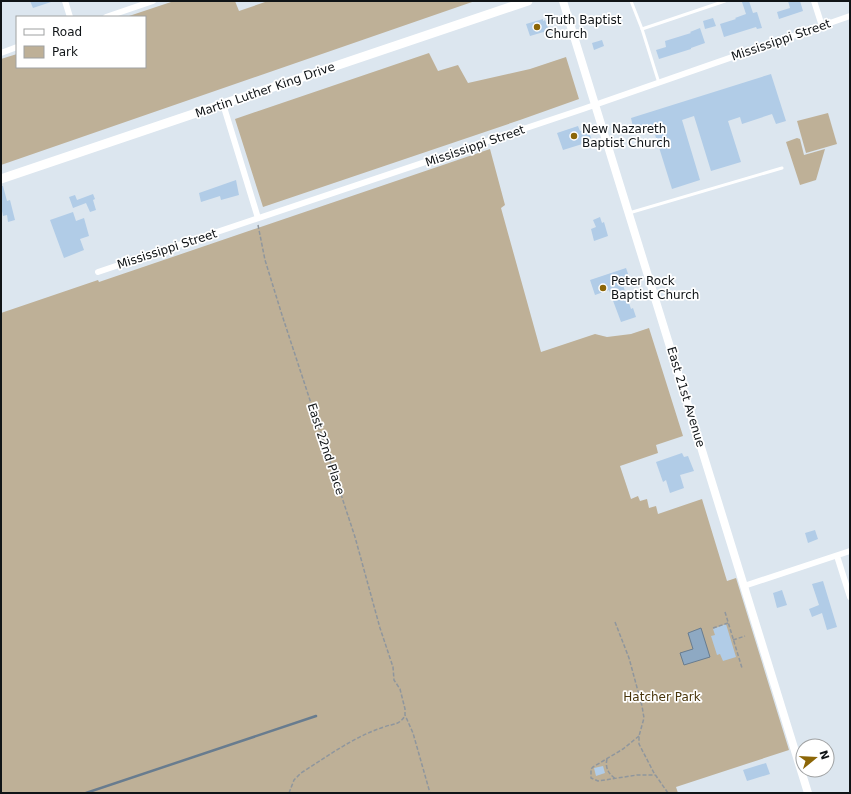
<svg xmlns="http://www.w3.org/2000/svg" width="851" height="794" font-family="'DejaVu Sans',sans-serif">
<rect width="100%" height="100%" fill="#dce6ef"/>
<g fill="#beb097">
<polygon points="174,1 235,1 239,11 268,1 475,1 1,165 1,59 17,54 17,67 145,67 145,17 126,17"/>
<polygon points="429,53 438,71 458,65 468,83 530,69 566,57 579,99 520,120 263,207 235,119"/>
<polygon points="828,113 837,144 806,153 797,121"/>
<polygon points="797,138 800,139 804,155 825,149 816,180 800,185 786,142"/>
<polygon points="490,149 505,205 501,208 541,352 595,334 607,337 631,334 649,328 683,436 656,445 658,453 620,466 631,499 638,496 640,501 647,499 649,508 656,506 658,514 702,499 727,581 736,578 789,750 676,787 678,793 1,793 1,313 98,280 99,282"/>
</g>
<polygon fill="#8ea9c3" stroke="#687c8f" points="701,628 710,657 684,665 680,653 693,649 688,633"/>
<g fill="none" stroke-linecap="round" stroke-linejoin="round">
<polyline stroke="#687c8f" stroke-width="2.5" points="86,793 316,716"/>
</g>
<g fill="#b1cce7">
<polygon points="30,1 50,1 51,2 33,8"/>
<polygon points="749,1 753,13 757,12 762,28 757,29 756,27 724,37 720,24 736,19 735,18 746,14 742,2"/>
<polygon points="788,1 800,1 803,11 779,19 777,12 790,8"/>
<polygon points="713,18 716,26 705,29 703,21"/>
<polygon points="543,19 543,21 545,20 548,28 546,28 547,31 530,36 526,24"/>
<polygon points="700,28 705,43 691,48 691,49 659,59 656,50 666,47 665,41 691,33 690,32"/>
<polygon points="602,40 604,46 594,50 592,43"/>
<polygon points="771,74 786,121 776,124 772,114 742,124 740,117 728,121 741,162 711,171 694,116 682,120 700,180 672,189 652,125 634,131 631,118"/>
<polygon points="578,126 580,131 588,129 592,141 563,150 557,133"/>
<polygon points="236,180 239,195 221,200 220,196 201,202 199,193"/>
<polygon points="1,186 3,186 7,201 10,200 15,220 8,222 7,215 3,216 1,206"/>
<polygon points="93,194 95,199 93,200 96,210 90,212 86,203 73,208 69,197 75,195 77,200"/>
<polygon points="73,212 76,221 84,218 89,236 80,239 84,250 64,258 50,220"/>
<polygon points="600,217 602,223 604,222 608,236 594,241 591,229 596,227 593,220"/>
<polygon points="626,268 631,282 623,285 631,309 633,308 636,317 621,322 609,290 595,295 590,280"/>
<polygon points="682,453 684,457 688,456 694,471 680,475 684,488 670,493 666,480 663,482 656,462"/>
<polygon points="815,530 818,539 808,543 805,533"/>
<polygon points="823,581 837,627 827,630 822,613 812,617 809,609 819,605 812,584"/>
<polygon points="782,590 787,605 777,608 773,593"/>
<polygon points="726,624 736,657 723,661 720,654 717,655 711,636 715,635 713,629"/>
<polygon points="766,763 770,774 747,781 743,770"/>
<polygon points="603,766 605,773 596,776 594,768"/>
</g>
<g fill="none" stroke-linecap="round" stroke-linejoin="round">
<g stroke="#8f969d" stroke-width="1.5" stroke-dasharray="4 2" stroke-linecap="butt">
<polyline points="258,225 265,260 282,315 355,537 380,628 393,667 394,680 400,689 405,709 405,715 413,733 430,793"/>
<polyline points="725,612 742,668"/>
<polyline points="615,622 629,658 642,706 644,718 639,736 639,744 654,773 668,793"/>
<polyline points="713,628 728,623"/>
<polyline points="733,640 745,636"/>
<polyline points="639,736 623,749 593,767 591,769 591,778 598,781 637,775 655,775"/>
<path d="M607 759C605 767 608 774 616 779"/>
<path d="M289 793 294 780 301 773C328 756 353 737 384 727 394 723 398 726 405 716"/>
</g>
<g stroke="#fff" stroke-width="3">
<polyline points="631,1 642,29 659,83"/>
<polyline points="642,29 725,1"/>
<polyline points="629,213 782,168"/>
</g>
<g stroke="#fff" stroke-width="6">
<polyline points="65,1 70,17"/>
<polyline points="814,1 822,26"/>
<polyline points="106,17 153,1"/>
<polyline points="1,53 17,47"/>
<polyline points="223,104 258,218"/>
<polyline points="98,272 583,109 850,16"/>
<polyline points="837,556 850,597"/>
<polyline points="744,586 850,551"/>
</g>
<polyline stroke="#fff" stroke-width="8" points="563,1 808,793"/>
<polyline stroke="#fff" stroke-width="9" points="1,179 528,1"/>
</g>
<g fill="#8c6607" stroke="#fff" stroke-width="1.5">
<circle cx="537" cy="27" r="4"/>
<circle cx="574" cy="136" r="4"/>
<circle cx="603" cy="288" r="4"/>
</g>
<g text-anchor="middle" stroke-width="3.5" stroke-linejoin="round" paint-order="stroke">
<g font-size="12" fill="#101417" stroke="#fff" text-anchor="start">
<text x="545" y="24">Truth Baptist<tspan x="545" dy="14">Church</tspan></text>
<text x="582" y="133">New Nazareth<tspan x="582" dy="14">Baptist Church</tspan></text>
<text x="611" y="285">Peter Rock<tspan x="611" dy="14">Baptist Church</tspan></text>
</g>
<g font-size="12" fill="#101417" stroke="#fff">
<text transform="translate(781 40) rotate(-19)" y="4">Mississippi Street</text>
<text transform="translate(265 90) rotate(-19)" y="4">Martin Luther King Drive</text>
<text transform="translate(475 146) rotate(-19)" y="4">Mississippi Street</text>
<text transform="translate(167 249) rotate(-18)" y="4">Mississippi Street</text>
<text transform="translate(686 397) rotate(73)" y="4">East 21st Avenue</text>
<text transform="translate(326 449) rotate(72)" y="4">East 22nd Place</text>
</g>
<g font-size="12" fill="#48340a" stroke="#fff">
<text x="662" y="701">Hatcher Park</text>
</g>
</g>
<rect width="851" height="794" fill="none" stroke="#101417" stroke-width="4"/>
<rect x="16" y="16" width="130" height="52" fill="#ffffff" stroke="#9fa1a2"/>
<rect x="24" y="29" width="20" height="6" fill="#ffffff" stroke="#9fa1a2"/>
<text x="52" y="36" font-size="12" fill="#101417">Road</text>
<rect x="24" y="46" width="20" height="12" fill="#beb097" stroke="#9fa1a2"/>
<text x="52" y="56" font-size="12" fill="#101417">Park</text>
<g transform="translate(815 758) rotate(72)"><circle r="19" fill="#ffffff" stroke="#9fa1a2"/>
<path d="M0-3L7 15L0 10L-7 15Z" fill="#8c6607"/>
<text y="-6" font-size="11" font-weight="bold" text-anchor="middle" fill="#101417">N</text>
</g>
</svg>
